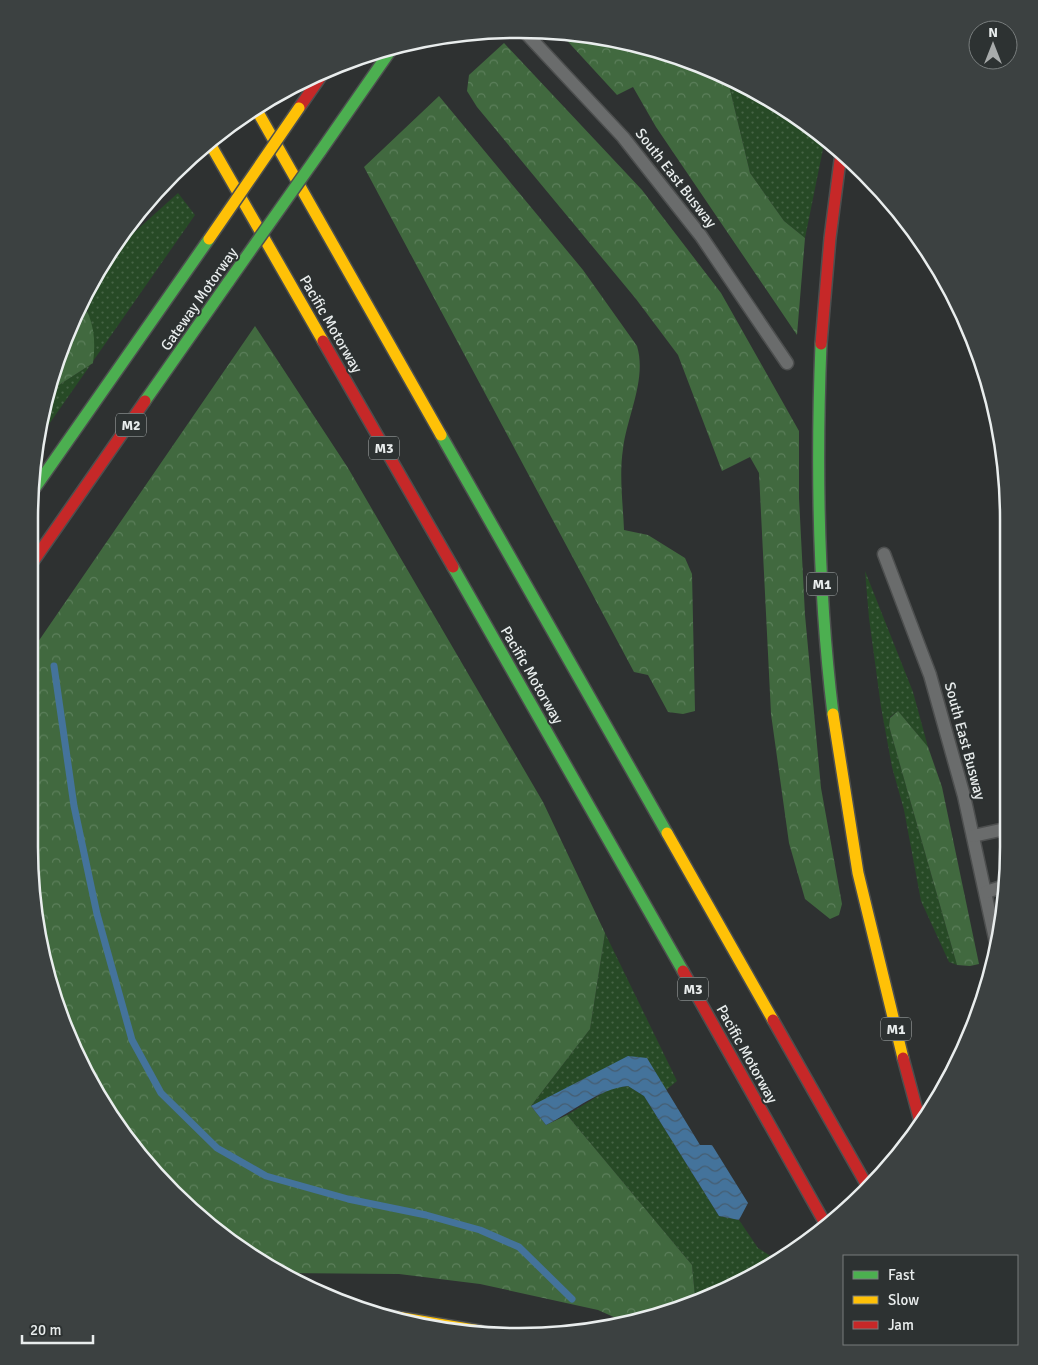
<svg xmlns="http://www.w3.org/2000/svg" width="1038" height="1365" font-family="Signika,sans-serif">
<defs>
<pattern id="grass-dots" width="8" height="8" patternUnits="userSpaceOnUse" patternTransform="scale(1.25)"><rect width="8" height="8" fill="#274a26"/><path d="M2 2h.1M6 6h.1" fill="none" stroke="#466446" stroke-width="1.8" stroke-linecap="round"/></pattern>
<pattern id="forest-crowns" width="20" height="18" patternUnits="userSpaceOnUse" patternTransform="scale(1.25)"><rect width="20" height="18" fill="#41693f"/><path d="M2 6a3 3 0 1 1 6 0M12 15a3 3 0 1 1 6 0" fill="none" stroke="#5c7f5b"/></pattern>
<pattern id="water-waves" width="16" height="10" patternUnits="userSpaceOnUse" patternTransform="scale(1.25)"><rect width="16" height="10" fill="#44739b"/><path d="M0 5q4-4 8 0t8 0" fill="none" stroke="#455d71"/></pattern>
</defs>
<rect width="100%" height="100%" fill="#2e3131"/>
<g fill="url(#grass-dots)">
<polygon points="727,77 792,112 825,139 805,238 784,221 750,173"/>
<polygon points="178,193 195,215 38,440 45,394 93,363 88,311 81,300 109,255"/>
<polygon points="865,571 913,692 928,747 898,711 890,717 889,726 957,965 949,962 921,901 904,810 892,767 881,707 869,618"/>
<polygon points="605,933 677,1081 666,1090 647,1058 531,1106 590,1029"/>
<polygon points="628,1086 644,1096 719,1216 739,1220 758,1248 777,1260 695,1297 692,1265 567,1115 611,1088"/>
</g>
<g fill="url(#forest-crowns)">
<polygon points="560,33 615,38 707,66 727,77 750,173 784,221 805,238 797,335 656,127 633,87 617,95"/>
<polygon points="504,43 642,190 721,293 799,431 799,498 805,615 821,788 842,904 839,915 830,919 805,899 789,843 771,714 759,473 750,457 722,471 678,355 636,299 477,107 467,91 469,75"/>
<path d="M439 96 583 270 637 346C647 379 627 416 623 449 619 475 623 504 624 530L648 535 685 558 692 574 695 711 683 714 668 712 648 675 634 672 364 167Z"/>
<path d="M81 300C94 320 96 340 93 363L45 394Z"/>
<polygon points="255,326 348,468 543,802 605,933 590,1029 531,1106 546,1125 567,1115 692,1265 695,1297 646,1319 625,1322 598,1310 480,1284 399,1274 279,1273 274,1271 173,1193 95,1091 46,973 29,846 29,655"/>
<polygon points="898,711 928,747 942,787 979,964 970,966 957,965 889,726 890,718"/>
</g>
<path fill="url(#water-waves)" d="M628 1056 647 1058 700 1145H712L748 1203 739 1220 719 1216 644 1096 628 1086C598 1089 573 1112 546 1125L531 1106Z"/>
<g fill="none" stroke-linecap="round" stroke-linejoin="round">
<polyline stroke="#44739b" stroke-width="7" points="54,666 74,806 97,914 132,1040 161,1093 217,1148 266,1176 348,1199 426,1215 480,1230 519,1247 572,1299"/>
<g stroke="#4d4f4f" stroke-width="15">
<g id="lane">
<polyline points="522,29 623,137 701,236 787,363"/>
<polyline points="884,554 930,675 964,796 996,943"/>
<polyline points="973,836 1005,829"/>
<polyline points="986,892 1005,886"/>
</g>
</g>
<g stroke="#4d4f4f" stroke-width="14">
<g id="fast">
<polyline points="320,152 393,47"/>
<path d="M821 344C816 468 818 591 833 714"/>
<polyline points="145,401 229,281"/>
<polyline points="441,435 667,833"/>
<polyline points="30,495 209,239"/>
<polyline points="453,567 683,971"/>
</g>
</g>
<g stroke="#4d4f4f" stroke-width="14">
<g id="slow">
<polyline points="255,107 441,435"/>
<polyline points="209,142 323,341"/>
<polyline points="833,714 858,873 903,1058"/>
<polyline points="667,833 773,1020"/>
<polyline points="379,1314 480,1331"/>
</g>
</g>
<g stroke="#4d4f4f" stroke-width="14">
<g id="jam">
<polyline points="299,108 326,69"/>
<polyline points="323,341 453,567"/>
<polyline points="821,344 830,238 841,153"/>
<polyline points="30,566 145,401"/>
<polyline points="683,971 826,1225"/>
<polyline points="773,1020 869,1189"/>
<polyline points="903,1058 921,1125"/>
</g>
</g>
<use href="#lane" stroke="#6a6c6c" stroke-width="12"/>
<use href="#fast" stroke="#4caf50" stroke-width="11"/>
<use href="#slow" stroke="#ffc107" stroke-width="11"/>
<use href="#jam" stroke="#c62828" stroke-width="11"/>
<g stroke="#4d4f4f" stroke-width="14" stroke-linecap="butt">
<polyline id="fast-bridge" points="229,281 320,152"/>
</g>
<g stroke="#4d4f4f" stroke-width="14" stroke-linecap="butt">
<polyline id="slow-bridge" points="209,239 299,108"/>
</g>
<use href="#fast-bridge" stroke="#4caf50" stroke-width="11"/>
<use href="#slow-bridge" stroke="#ffc107" stroke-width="11"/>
</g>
<g text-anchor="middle" stroke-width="4" stroke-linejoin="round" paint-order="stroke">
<g fill="#2d3232" stroke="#b1b5b5" stroke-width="1">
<rect x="116" y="413.5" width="30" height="23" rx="4"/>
<rect x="369" y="436.5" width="30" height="23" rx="4"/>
<rect x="807" y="572.5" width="30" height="23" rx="4"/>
<rect x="678" y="977.5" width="30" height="23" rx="4"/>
<rect x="881" y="1017.5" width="30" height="23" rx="4"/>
</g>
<g font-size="14" font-weight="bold" fill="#e9eded">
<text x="131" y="430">M2</text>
<text x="384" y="453">M3</text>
<text x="822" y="589">M1</text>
<text x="693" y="994">M3</text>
<text x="896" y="1034">M1</text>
</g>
<g font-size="15" fill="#e9eded" stroke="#2d3232">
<text transform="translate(676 178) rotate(52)" y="5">South East Busway</text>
<text transform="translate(199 299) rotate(-55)" y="5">Gateway Motorway</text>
<text transform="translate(331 324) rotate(60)" y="5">Pacific Motorway</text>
<text transform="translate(532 675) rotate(60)" y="5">Pacific Motorway</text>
<text transform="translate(965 741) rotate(75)" y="5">South East Busway</text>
<text transform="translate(747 1054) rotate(61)" y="5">Pacific Motorway</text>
</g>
</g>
<path d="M0 0H1038V1365H0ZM519 38H519A481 481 0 0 1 1000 519V847A481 481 0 0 1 519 1328H519A481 481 0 0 1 38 847V519A481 481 0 0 1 519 38Z" fill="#3c4141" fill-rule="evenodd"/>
<path fill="none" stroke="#e9eded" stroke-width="2.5" d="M519 38H519A481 481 0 0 1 1000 519V847A481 481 0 0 1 519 1328H519A481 481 0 0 1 38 847V519A481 481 0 0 1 519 38Z"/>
<rect x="843" y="1255" width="175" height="90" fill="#2d3232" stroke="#787d7d"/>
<rect x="853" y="1271" width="25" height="8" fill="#4caf50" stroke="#787d7d"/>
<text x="888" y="1280" font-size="15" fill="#e9eded">Fast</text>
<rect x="853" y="1296" width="25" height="8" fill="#ffc107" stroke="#787d7d"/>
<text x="888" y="1305" font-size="15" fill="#e9eded">Slow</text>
<rect x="853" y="1321" width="25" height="8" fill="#c62828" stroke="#787d7d"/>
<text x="888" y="1330" font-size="15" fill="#e9eded">Jam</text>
<g transform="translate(993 45)"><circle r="24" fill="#2d3232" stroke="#787d7d"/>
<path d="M0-4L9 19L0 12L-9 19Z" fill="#a8abab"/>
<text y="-8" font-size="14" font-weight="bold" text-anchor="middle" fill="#e9eded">N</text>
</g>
<path d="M22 1335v8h71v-8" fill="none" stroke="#e9eded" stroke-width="2.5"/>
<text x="30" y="1335" font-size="15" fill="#e9eded" stroke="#2d3232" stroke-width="4" paint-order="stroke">20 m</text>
</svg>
